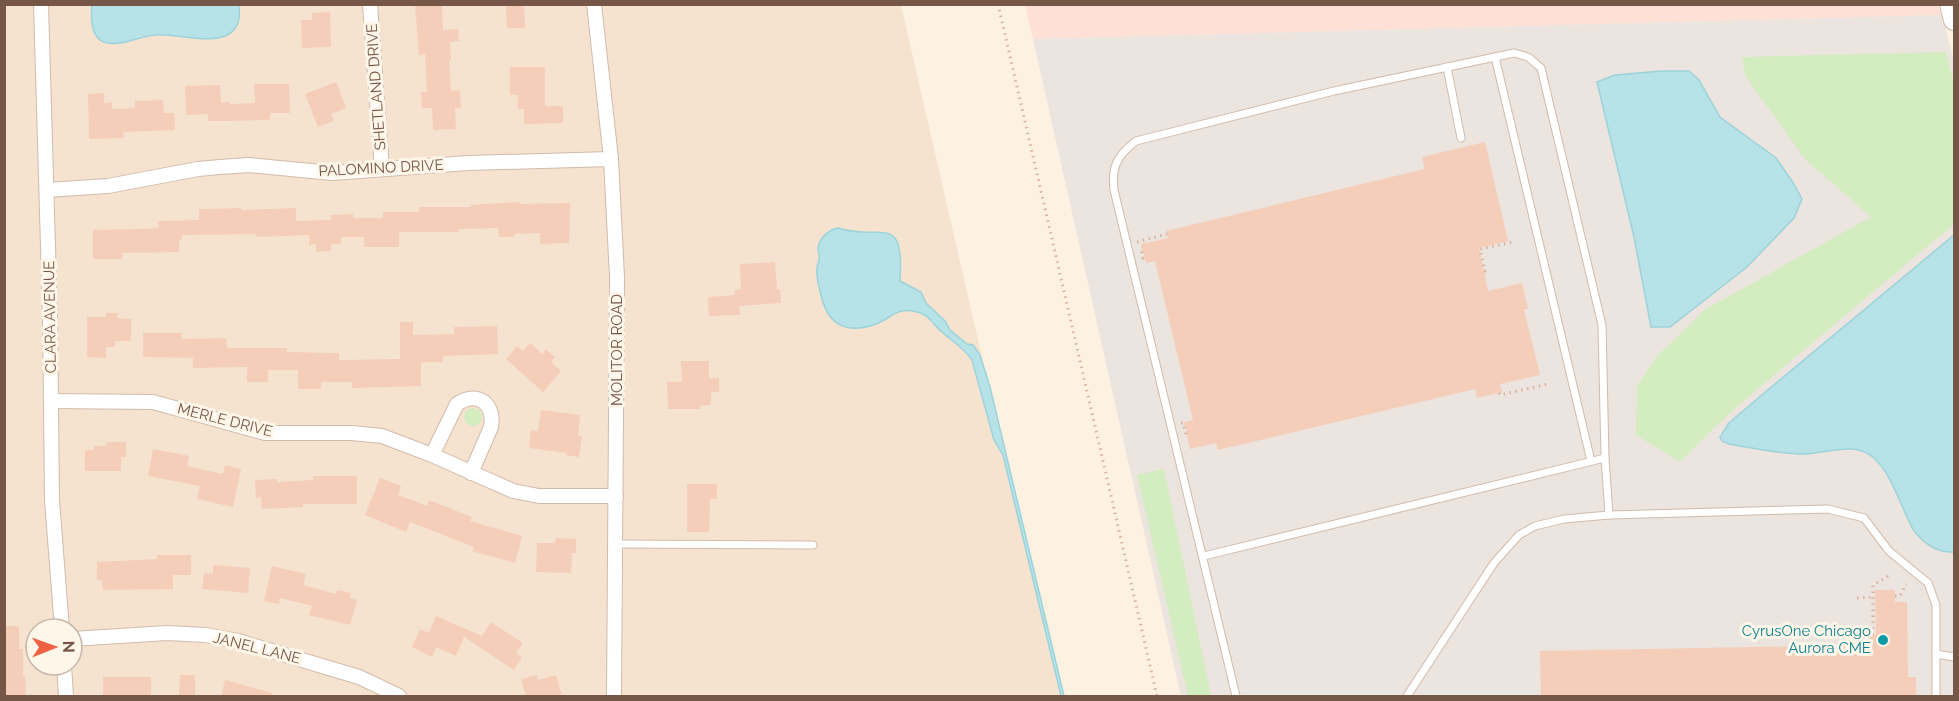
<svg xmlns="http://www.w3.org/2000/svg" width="1959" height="701" font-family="Raleway,sans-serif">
<rect width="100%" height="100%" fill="#fdf2e2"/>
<path fill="#f5e3d0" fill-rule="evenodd" d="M4 5H901L1060 696H5ZM36 629H72V665H36Z"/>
<polygon fill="#fee0d6" points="1937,4 1942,15 1033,39 1025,5"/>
<polygon fill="#ece4de" points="1942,15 1954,61 1954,696 1181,696 1033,39"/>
<g fill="#d3ecc0">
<polygon points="1946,52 1954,84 1954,224 1735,408 1680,462 1636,435 1637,386 1658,355 1706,309 1871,217 1805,159 1746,77 1742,57"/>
<circle cx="473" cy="417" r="9"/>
<polygon points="1164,469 1211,696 1188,696 1137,475"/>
</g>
<g fill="#b6e2e8" stroke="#9cd3da" stroke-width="1.5">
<path d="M92 5H239C240 16 240 27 229 34 211 45 176 33 155 35 139 36 114 50 100 40 90 32 91 15 92 5Z"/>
<polygon points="1662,71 1689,71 1699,80 1720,117 1776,158 1792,181 1802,199 1794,218 1747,267 1670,327 1651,327 1634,237 1597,82 1615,75"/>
<path d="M838 228C880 242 905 210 900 281L921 292 926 303 945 321 950 330 967 344 973 345 980 355 990 387 1064 696H1061L1003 455 994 440 972 360C964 348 953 342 942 332 936 328 932 320 926 316 923 313 917 312 913 311 896 308 890 319 876 324 843 336 826 322 820 291 818 283 816 276 817 268 817 265 819 262 819 259 820 252 819 257 818 250 818 239 828 230 838 228Z"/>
<path d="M1954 235V552C1937 553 1925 544 1914 531 1902 510 1892 474 1874 458 1853 439 1822 456 1798 454 1775 453 1752 448 1729 444L1722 441 1720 437 1729 423 1763 394Z"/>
</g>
<g fill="#f4ceb9">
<polygon points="415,4 442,4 443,30 458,29 459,41 450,42 451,60 449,60 451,91 460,90 461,108 455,108 456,129 433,130 432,108 422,108 421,92 427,92 425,54 419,55"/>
<polygon points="506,4 524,4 525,28 507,28"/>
<polygon points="330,12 331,47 302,48 301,20 312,20 312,13"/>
<polygon points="510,67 545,67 545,106 563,106 563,123 524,124 524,109 518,109 518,95 510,95"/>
<polygon points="336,82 346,108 331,114 334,121 318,127 305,94"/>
<polygon points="254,84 289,84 290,113 270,113 270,120 226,121 208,121 208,114 186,115 185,86 220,85 221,103 230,102 230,104 255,103"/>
<polygon points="104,93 104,103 112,102 112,109 135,108 135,101 163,100 164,113 174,113 175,130 123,132 124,138 89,139 88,94"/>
<polygon points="1485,142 1508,241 1479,248 1484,271 1488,291 1522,283 1528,309 1524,309 1540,375 1500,384 1502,392 1477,398 1475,389 1218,450 1216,443 1190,449 1184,422 1193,420 1155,261 1146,263 1141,244 1168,238 1166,231 1425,169 1422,157"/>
<polygon points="520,202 520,204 570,203 569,243 540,244 540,233 514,234 514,237 499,237 498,228 459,229 459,232 399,232 399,247 364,247 364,237 341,237 341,244 331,244 331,251 316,252 316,244 309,245 309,235 257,237 256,234 182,235 182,240 179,240 179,252 122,253 122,259 93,259 93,230 143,229 159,228 158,221 199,220 199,209 241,208 241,210 296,208 296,221 331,220 330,215 353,214 353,218 383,218 383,212 419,212 419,207 471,207 471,205"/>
<polygon points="775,262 777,289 780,289 781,303 739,306 740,315 709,316 708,297 735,295 735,290 741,289 740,264"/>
<polygon points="106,313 118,313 117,318 131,319 131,341 115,341 115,347 106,347 106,358 87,357 87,317 106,317"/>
<polygon points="400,322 413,322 413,335 454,334 454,327 497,326 498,354 443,356 443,362 421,362 421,386 352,388 352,382 321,382 321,389 298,389 298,370 268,370 268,382 247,382 247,367 193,368 193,358 143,357 143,333 182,333 182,339 226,338 227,348 287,348 287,352 339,353 339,360 400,359"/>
<polygon points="530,343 542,354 546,349 555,357 551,362 561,371 543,392 506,359 517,346 523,351"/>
<polygon points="681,361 709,361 709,378 719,378 719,392 711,392 711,405 700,406 700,409 668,409 667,382 682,382"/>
<polygon points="541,410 580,415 578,436 582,436 579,457 566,455 567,453 529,448 531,430 538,431"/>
<polygon points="107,442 126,442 126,457 121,457 121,471 85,471 85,450 94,450 94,446 106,446"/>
<polygon points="153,449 189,456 187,466 223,474 225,465 241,469 233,507 197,499 200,486 148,476"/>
<polygon points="313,476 357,476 357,504 303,504 303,507 262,509 261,497 256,498 255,480 277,479 277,482 313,480"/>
<polygon points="380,478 401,486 398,495 427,506 429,500 472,517 470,521 522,536 515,563 472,551 474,547 410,522 406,532 365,515"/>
<polygon points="687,484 717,484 717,499 710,499 709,532 687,532"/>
<polygon points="556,538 576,539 576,553 572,553 571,573 536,572 537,543 555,543"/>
<polygon points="157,555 191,555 191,575 173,575 173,589 103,590 102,580 97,580 97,562 157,559"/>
<polygon points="213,565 250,568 248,593 202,589 204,573 213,574"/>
<polygon points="272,566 306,574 303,585 336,594 337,590 351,593 349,598 357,600 350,625 309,615 312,606 280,598 279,604 264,601"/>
<polygon points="1875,590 1895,590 1895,602 1907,602 1908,677 1916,677 1916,696 1541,696 1540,651 1858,645 1858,635 1876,635"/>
<polygon points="436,616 482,636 491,622 523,643 516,653 522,657 514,670 464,637 456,656 436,647 432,657 412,647 420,629 429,633"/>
<polygon points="4,626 19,626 19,649 23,649 23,676 25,676 26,696 4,696"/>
<polygon points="180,675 195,675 195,696 179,696"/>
<polygon points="537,675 538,680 556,675 562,696 526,696 521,679"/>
<rect x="103" y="677" width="48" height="19"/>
<polygon points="225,680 272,693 272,696 221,696"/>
</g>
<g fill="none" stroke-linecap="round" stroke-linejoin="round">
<g stroke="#d1bbab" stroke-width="9">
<g id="lane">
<polyline points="1495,57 1591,461"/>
<polyline points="1447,67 1461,138"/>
<polyline points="615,544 813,545"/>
<polyline points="1204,556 1605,458"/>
<polyline points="1936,654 1954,657"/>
<path d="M1236 696 1114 190C1111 166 1118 155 1136 141L1334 91 1514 53 1528 57 1541 68 1602 325 1605 458 1609 515"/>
<polyline points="1407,696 1494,563 1519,535 1535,526 1564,519 1609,515 1828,509 1864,518 1889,551 1928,583 1936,605 1936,696"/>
</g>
</g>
<g stroke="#d1bbab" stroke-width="16">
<g id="street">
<polyline points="41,4 50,316 52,500 62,629"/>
<polyline points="370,4 382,169"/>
<polyline points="594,4 611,159 617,277 614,696"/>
<polyline points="47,190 108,186 198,169 220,167 249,165 332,173 468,163 611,159"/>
<polyline points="51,401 153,402 265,433 352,433 382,436 432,455 513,491 539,496 616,496"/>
<path d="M432 455 457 404C478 390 495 404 491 427L471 473"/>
<polyline points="72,639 167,633 205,635 238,641 359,677 399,696"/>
<polyline points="64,665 66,696"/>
</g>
</g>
<g stroke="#d4baa8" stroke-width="22">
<polyline id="secondary" points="1950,4 1954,20"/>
</g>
<g stroke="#d9b19c" stroke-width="3" stroke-dasharray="1.5 4.5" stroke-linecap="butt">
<polyline points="998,4 1157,696"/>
<polyline points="1137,242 1167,234"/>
<polyline points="1142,258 1143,258 1141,248 1142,248"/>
<polyline points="1484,271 1485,271 1480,249 1513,242"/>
<polyline points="1499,393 1500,395 1548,384"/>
<polyline points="1181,423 1183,423 1187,438"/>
<polyline points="1895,596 1900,596 1906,584"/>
<polyline points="1857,598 1873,597"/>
<polyline points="1873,635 1873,585 1892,574"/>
</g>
<use href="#lane" stroke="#fff" stroke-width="7"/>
<use href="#street" stroke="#fff" stroke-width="14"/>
<use href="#secondary" stroke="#fff" stroke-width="20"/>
</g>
<circle fill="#0f9aa8" stroke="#fff6ea" stroke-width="2" cx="1883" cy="640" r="6"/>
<g text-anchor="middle" stroke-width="6" stroke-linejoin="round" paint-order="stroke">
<g font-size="15" fill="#765647" stroke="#fff6ea">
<text transform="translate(376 87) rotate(-94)" y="5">SHETLAND DRIVE</text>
<text transform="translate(381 168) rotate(-3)" y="5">PALOMINO DRIVE</text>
<text transform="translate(50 317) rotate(-91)" y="5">CLARA AVENUE</text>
<text transform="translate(617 350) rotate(-90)" y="5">MOLITOR ROAD</text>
<text transform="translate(225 420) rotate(14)" y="5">MERLE DRIVE</text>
<text transform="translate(257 648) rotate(14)" y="5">JANEL LANE</text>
</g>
<g font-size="15" fill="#0d838f" stroke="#fff6ea" text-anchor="end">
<text x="1871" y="636">CyrusOne Chicago<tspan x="1871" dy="17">Aurora CME</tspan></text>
</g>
</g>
<rect width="1959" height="701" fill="none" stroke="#765647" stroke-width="12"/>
<g transform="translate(54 647) rotate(89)"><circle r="28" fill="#fff6ea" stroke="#c8b6a9" stroke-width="1.5"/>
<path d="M0-4.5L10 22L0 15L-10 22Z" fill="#ee6241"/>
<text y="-9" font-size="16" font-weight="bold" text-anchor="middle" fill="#765647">N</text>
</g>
</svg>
